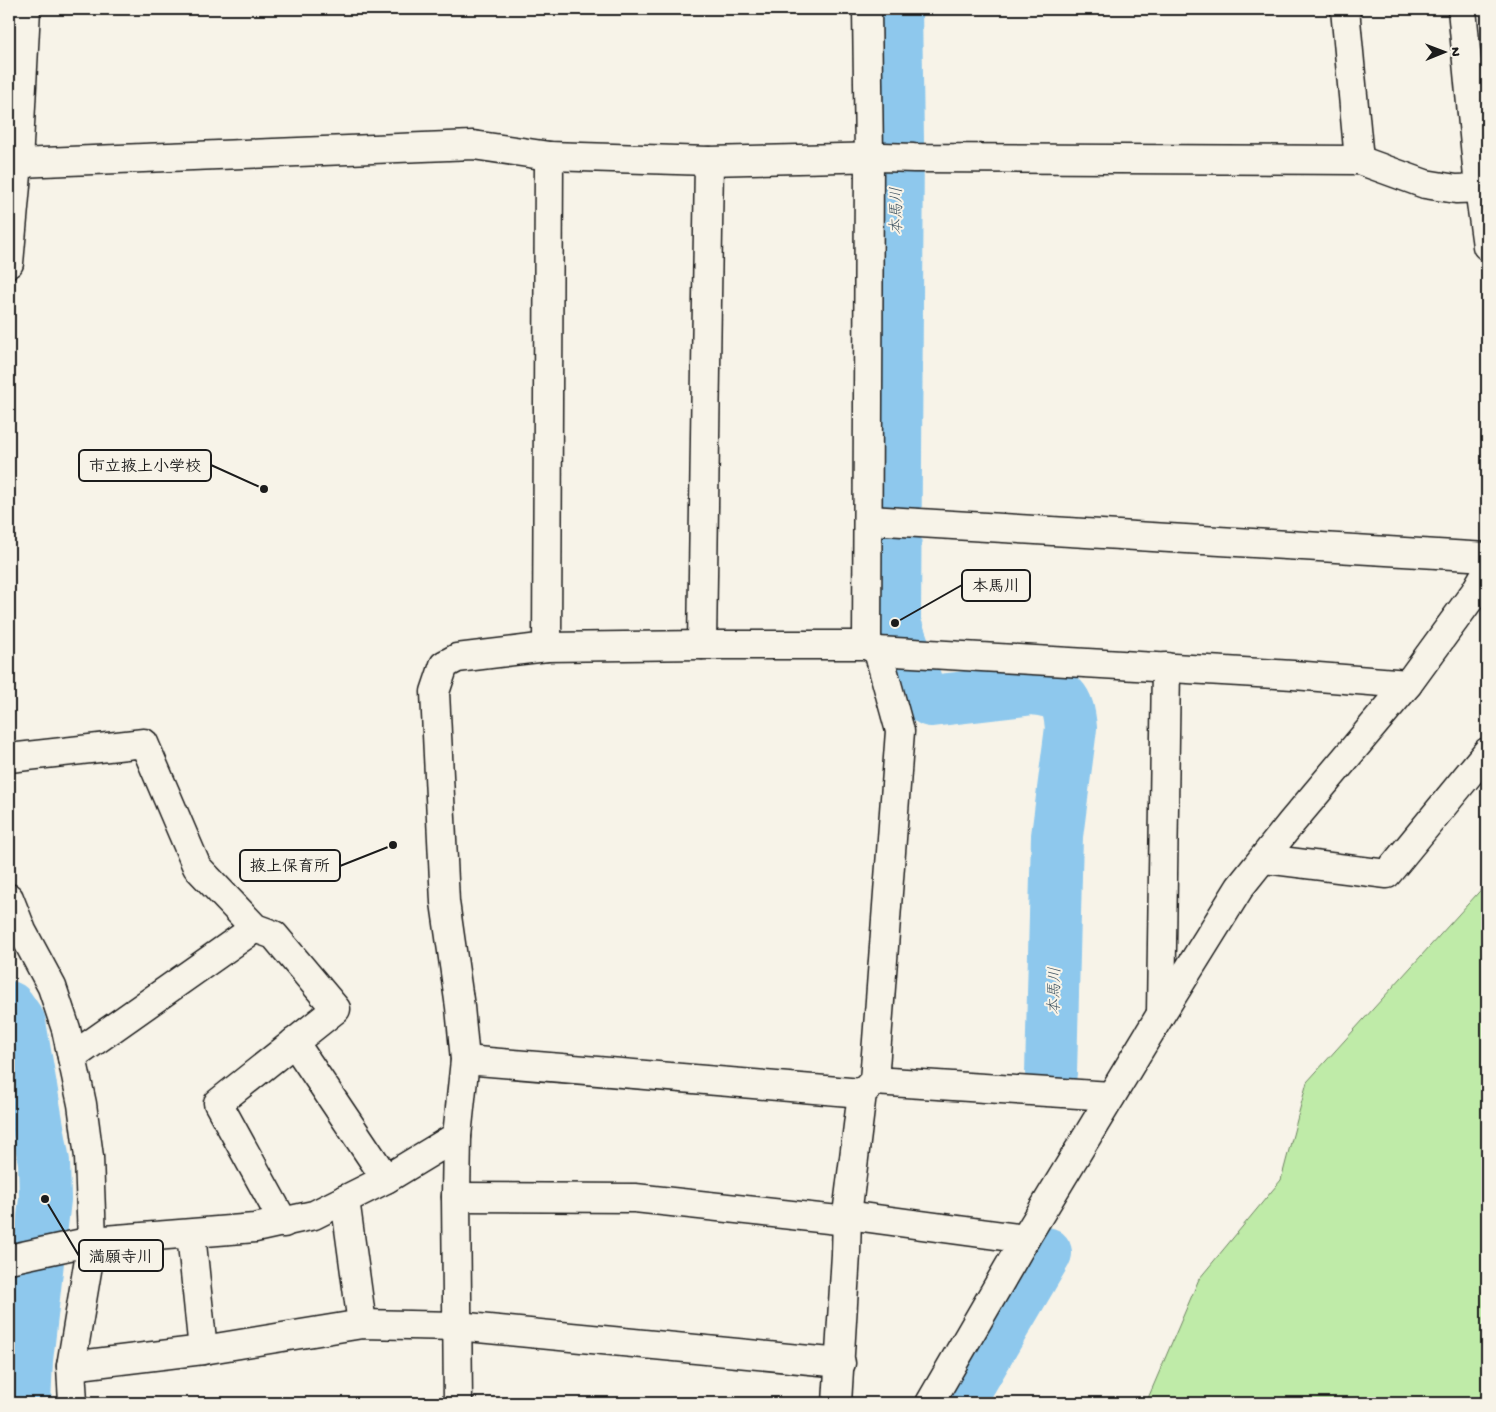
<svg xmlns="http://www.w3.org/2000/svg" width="1496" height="1412" font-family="'Gochi Hand','Klee One',sans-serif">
<rect width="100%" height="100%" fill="#f7f3e8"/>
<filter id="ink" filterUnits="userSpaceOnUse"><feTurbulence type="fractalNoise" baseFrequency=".02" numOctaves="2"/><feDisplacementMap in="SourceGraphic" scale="10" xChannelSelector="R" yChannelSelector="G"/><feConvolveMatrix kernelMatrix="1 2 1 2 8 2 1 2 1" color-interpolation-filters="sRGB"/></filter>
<g filter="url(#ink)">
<polygon fill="#bfeba8" stroke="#6e8462" points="1487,883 1487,1403 1146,1403 1199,1279 1281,1180 1307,1082"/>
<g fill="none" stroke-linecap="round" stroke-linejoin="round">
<g stroke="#8ec8ed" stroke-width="52">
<path d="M896 9 898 140 895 623 921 695 931 701 1033 689C1063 693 1068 698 1071 728L1057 836 1051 1073"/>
<polyline points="9,1007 20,1023 44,1162 45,1199 27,1360 25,1403"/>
<polyline points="958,1403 1046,1253"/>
</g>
<g stroke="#1c1c1c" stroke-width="31">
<g id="minor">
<polyline points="867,9 869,157 867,645"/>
<polyline points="1345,9 1359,160"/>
<polyline points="1462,9 1479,188 1487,246"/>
<polyline points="18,163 473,145 549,156 709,161 883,157 914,158 1359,160 1425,184 1456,189 1487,188"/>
<polyline points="9,263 18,163 26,9"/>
<polyline points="869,520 1487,557"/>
<polyline points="702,645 709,161"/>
<polyline points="547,647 549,156"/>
<polyline points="9,758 144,743 197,867 255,928 274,935 336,1009 218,1103 284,1223"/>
<polyline points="1264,859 1387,874 1487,752"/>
<polyline points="9,898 22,931 52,987 66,1029 82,1104 89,1157 92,1241 71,1366 73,1403"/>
<polyline points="1161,1013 1166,667"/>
<polyline points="294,1042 386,1179"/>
<polyline points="72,1057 255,928"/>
<polyline points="465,1060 862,1093"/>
<polyline points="874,1081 1111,1096"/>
<polyline points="456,1197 635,1198 847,1221"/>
<polyline points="345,1199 362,1324"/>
<polyline points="847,1215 1025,1239"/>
<polyline points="191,1234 203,1350"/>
<polyline points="9,1259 92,1241 255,1228 314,1215 386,1179 457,1136"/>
<polyline points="71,1366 203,1350 362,1324 457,1326 841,1363"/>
<polyline points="458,1403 456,1197 457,1136 465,1060 460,1007 445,902 435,692 444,665 457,658 547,647 702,645 867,645 878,651 1293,675 1408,684"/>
<polyline points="837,1403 846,1254 847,1215 862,1093 874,1081 900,731 878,651"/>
<polyline points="930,1403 1025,1239 1161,1014 1240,887 1292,822 1408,684 1475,592 1487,571"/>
</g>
</g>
<use href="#minor" stroke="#f7f3e8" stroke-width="28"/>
</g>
</g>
<g text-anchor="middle" stroke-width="4" stroke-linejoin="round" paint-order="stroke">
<g font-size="16" font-style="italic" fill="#445865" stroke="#f7f3e8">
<text transform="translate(895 211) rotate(-90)" y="6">本馬川</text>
<text transform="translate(1053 991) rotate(-89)" y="6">本馬川</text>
</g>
</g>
<path fill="none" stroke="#1c1c1c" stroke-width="2" d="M264 489L211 465M895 623L962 585M393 845L340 866M45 1199L79 1256"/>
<g fill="#1c1c1c" stroke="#f7f3e8" stroke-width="2">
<circle cx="264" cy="489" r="5"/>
<circle cx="895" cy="623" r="5"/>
<circle cx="393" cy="845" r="5"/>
<circle cx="45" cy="1199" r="5"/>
</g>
<g fill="#f7f3e8" stroke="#1c1c1c" stroke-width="2">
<rect x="79" y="450" width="132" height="31" rx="5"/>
<rect x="962" y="570" width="68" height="31" rx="5"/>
<rect x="240" y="850" width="100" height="31" rx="5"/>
<rect x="79" y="1240" width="84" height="31" rx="5"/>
</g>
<g font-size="16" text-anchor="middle" font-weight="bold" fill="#1c1c1c">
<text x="145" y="471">市立掖上小学校</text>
<text x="996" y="591">本馬川</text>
<text x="290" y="871">掖上保育所</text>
<text x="121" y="1262">満願寺川</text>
</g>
<rect width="1496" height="1412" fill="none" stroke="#f7f3e8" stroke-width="30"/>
<rect x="15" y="15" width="1466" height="1382" fill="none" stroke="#1c1c1c" stroke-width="2" filter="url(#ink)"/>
<g transform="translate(1444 52) rotate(89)" stroke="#f7f3e8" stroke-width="4" paint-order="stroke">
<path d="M0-4L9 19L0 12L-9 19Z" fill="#1c1c1c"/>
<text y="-8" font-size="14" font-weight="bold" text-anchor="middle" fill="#1c1c1c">N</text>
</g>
</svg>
